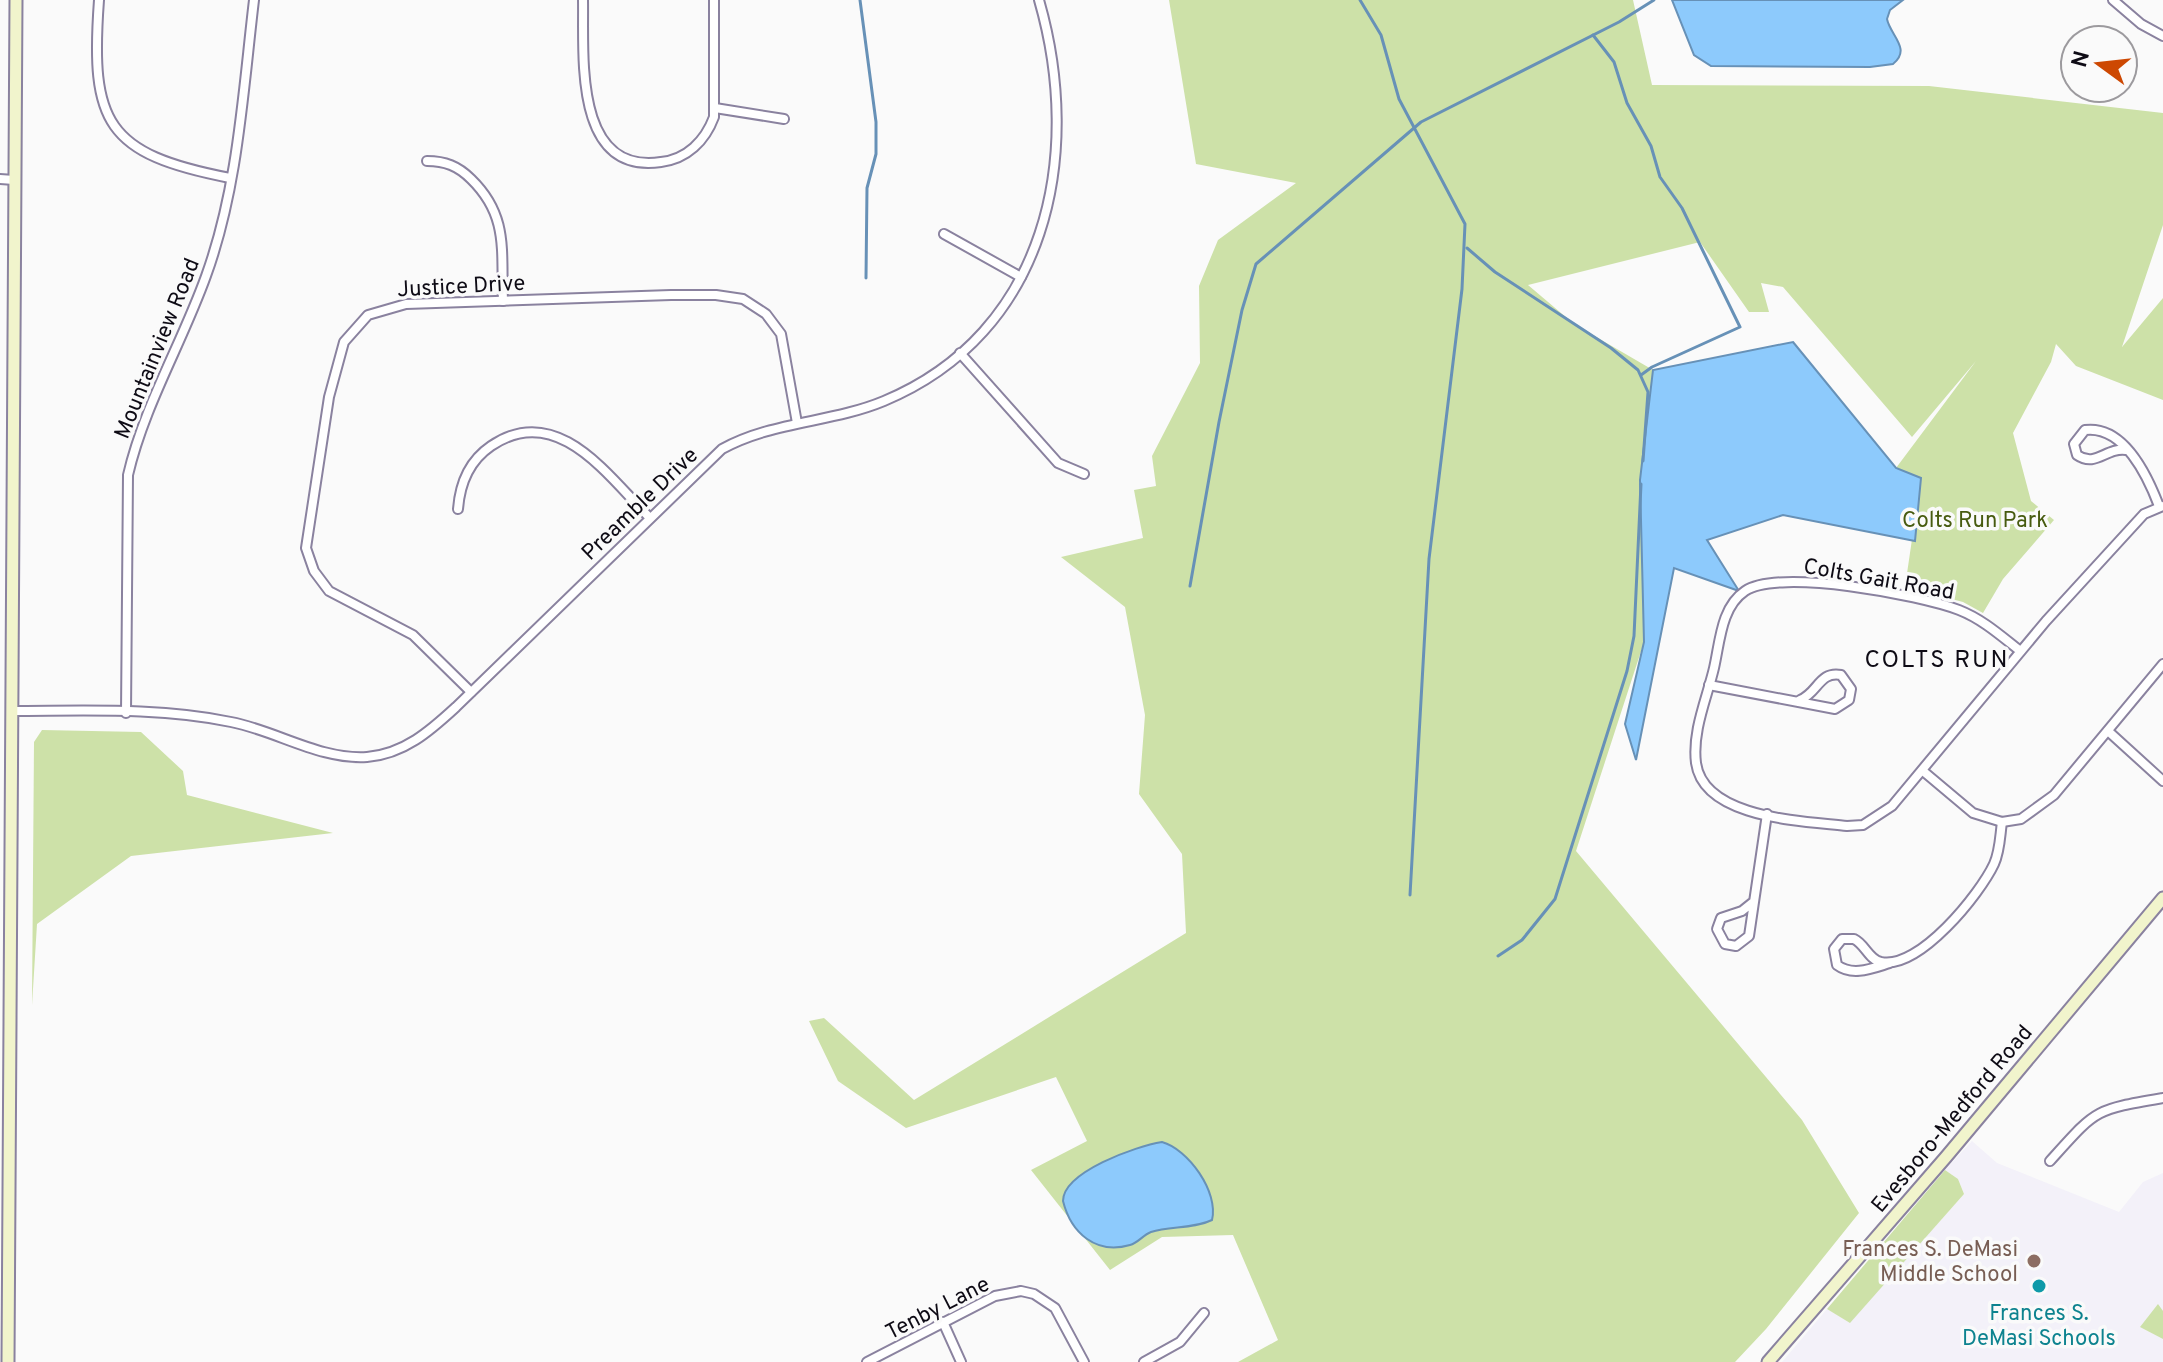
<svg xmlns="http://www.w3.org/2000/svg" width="2163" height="1362" font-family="Overpass,sans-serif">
<rect width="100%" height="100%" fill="#fafafa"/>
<polygon fill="#f3f1f9" points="1972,1141 1997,1163 2119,1212 2143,1182 2163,1173 2163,1362 1782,1362 1827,1309 1850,1322 1964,1194 1958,1179 1945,1170"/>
<g fill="#cde1a8">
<polygon points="1169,0 1633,0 1652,85 1929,86 2163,113 2163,225 2122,347 2163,298 2163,400 2076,366 2056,344 2051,362 2013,433 2031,501 2054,520 2003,579 1983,613 1963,602 1905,587 1921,478 1896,468 1976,361 1912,437 1783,287 1761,283 1769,312 1749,312 1700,242 1528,285 1574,324 1653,370 1640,480 1644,642 1576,851 1802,1120 1859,1213 1766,1329 1735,1362 1238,1362 1278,1340 1233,1235 1162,1237 1110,1270 1031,1170 1087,1141 1056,1077 906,1128 838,1081 809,1021 824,1018 914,1100 1186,933 1182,854 1139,794 1145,715 1125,607 1061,557 1143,538 1134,490 1156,486 1152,456 1200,363 1199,286 1218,240 1296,183 1196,164"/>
<polygon points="42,730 141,732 183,771 187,795 333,833 131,856 37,924 32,1005 34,742"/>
<polygon points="1945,1170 1958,1179 1964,1194 1850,1323 1827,1309"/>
<polygon points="2158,1304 2163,1311 2163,1339 2140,1327"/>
</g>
<g fill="#8dcafc" stroke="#6791b7" stroke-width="2">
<path d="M1672 0H1903L1890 10 1887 19C1890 35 1912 49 1893 64L1870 67 1711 66 1694 55Z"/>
<polygon points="1793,342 1896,468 1921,478 1915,541 1783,515 1707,540 1739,591 1674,568 1636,760 1625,724 1644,642 1640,480 1653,370"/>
<path d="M1162 1142C1188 1149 1219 1192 1212 1220 1194 1229 1170 1226 1151 1232 1143 1235 1138 1243 1130 1245 1096 1255 1071 1233 1063 1201 1063 1172 1136 1146 1162 1142Z"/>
</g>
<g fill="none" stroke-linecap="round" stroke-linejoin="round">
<g stroke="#6791b7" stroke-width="3">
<polyline points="860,0 876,122 876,154 867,188 866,278"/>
<polyline points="1360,0 1381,35 1399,99 1465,224 1462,289 1429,559 1410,895"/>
<polyline points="1593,35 1614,62 1627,103 1651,146 1660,177 1682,208 1740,327 1652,367 1641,375"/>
<polyline points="1467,248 1495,272 1611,348 1638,370 1648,392 1643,461"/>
<polyline points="1190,586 1219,422 1242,310 1256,264 1421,122 1619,22 1654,0"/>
<polyline points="1498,956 1522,940 1555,899 1627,671 1634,636 1641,484"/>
</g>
<g stroke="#8a829f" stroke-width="12">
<g id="street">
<path d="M99 0C90 123 106 154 230 178"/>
<path d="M583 0C584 55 573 175 661 162 687 159 705 141 714 117V0"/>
<polyline points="2113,0 2141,24 2163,36"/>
<polyline points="715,108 784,119"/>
<path d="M427 161C445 161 458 166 471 179 509 216 501 251 503 301"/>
<polyline points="0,179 14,180"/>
<polyline points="944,234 1021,277"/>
<polyline points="960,353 1058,463 1084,474"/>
<path d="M2126 450C2106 447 2096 468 2077 455L2074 444 2085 430C2124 425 2148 477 2159 506"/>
<path d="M458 509C460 483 469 461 491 446 557 401 608 476 649 517"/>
<path d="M2019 650C2000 635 1982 619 1959 610 1919 595 1779 568 1745 591 1721 607 1720 642 1714 668 1707 698 1692 731 1696 763 1704 819 1804 821 1847 826L1863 825 1892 806 2046 621 2144 514 2163 506"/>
<path d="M1709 685 1835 709 1849 700 1851 689 1841 675C1819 671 1818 693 1800 700"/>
<polyline points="471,692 413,635 329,591 314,571 306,548 329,397 344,342 368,315 406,304 671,295 716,295 743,299 766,314 781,334 797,423"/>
<path d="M11 711C83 711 160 707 231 722 277 731 320 760 367 757 404 754 430 731 456 707L722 449C773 421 831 423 884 401 1047 333 1084 156 1039 0"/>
<path d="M126 713 128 475C144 406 182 343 206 276 238 188 243 92 254 0"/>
<polyline points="2108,731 2163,781"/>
<polyline points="1923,771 1973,813 2002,822 2021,819 2054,795 2163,664"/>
<polyline points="1752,903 1742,911 1721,918 1717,929 1725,944 1736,946 1749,936 1767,814"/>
<path d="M1890 963C1873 968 1853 977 1837 965L1834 949 1842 939H1854C1865 944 1869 960 1881 962 1919 970 1980 894 1994 864 2000 851 2000 836 2002 822"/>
<path d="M2050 1161C2097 1109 2093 1110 2163 1098"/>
<polyline points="943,1322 961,1362"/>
<polyline points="867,1362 995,1296 1021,1291 1034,1294 1055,1308 1084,1362"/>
<polyline points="1144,1362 1180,1342 1204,1313"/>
</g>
</g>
<g stroke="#8a829f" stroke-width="15">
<g id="secondary">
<polyline points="8,1362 16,0"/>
<polyline points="1768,1362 1946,1157 2163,898"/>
</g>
</g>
<use href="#street" stroke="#fff" stroke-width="8"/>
<use href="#secondary" stroke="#f1f4cc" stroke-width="11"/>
</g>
<circle fill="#8d6e63" stroke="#fafafa" stroke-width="3" cx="2034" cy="1261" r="8"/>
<circle fill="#0f9aa8" stroke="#fafafa" stroke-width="3" cx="2039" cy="1286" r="8"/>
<g text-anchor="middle" stroke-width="7" stroke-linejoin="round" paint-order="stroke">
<g font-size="22" fill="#0e0b15" stroke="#fafafa">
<text transform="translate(461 285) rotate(-3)" y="8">Justice Drive</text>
<text transform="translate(156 348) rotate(-68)" y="8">Mountainview Road</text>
<text transform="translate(639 503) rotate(-44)" y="8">Preamble Drive</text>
<text transform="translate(1879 578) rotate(10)" y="8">Colts Gait Road</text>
<text transform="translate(1951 1118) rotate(-50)" y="8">Evesboro-Medford Road</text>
<text transform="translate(937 1307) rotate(-27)" y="8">Tenby Lane</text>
</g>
<g font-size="22" fill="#475b10" stroke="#fafafa">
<text x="1975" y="527">Colts Run Park</text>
</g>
<g font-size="22" fill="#785e54" stroke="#fafafa" text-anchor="end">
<text x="2018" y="1256">Frances S. DeMasi<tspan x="2018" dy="25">Middle School</tspan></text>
</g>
<g font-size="22" fill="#0d838f" stroke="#fafafa">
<text x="2039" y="1320">Frances S.<tspan x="2039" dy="25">DeMasi Schools</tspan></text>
</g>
<g font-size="24" letter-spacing="2" fill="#0e0b15" stroke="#fafafa">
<text x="1937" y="667">COLTS RUN</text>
</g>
</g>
<g transform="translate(2099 64) rotate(285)"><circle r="38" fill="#fafafa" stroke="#9c9a9e" stroke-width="2"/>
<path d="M0-6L14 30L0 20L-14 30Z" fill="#cd4802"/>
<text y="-12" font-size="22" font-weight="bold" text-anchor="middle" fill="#0e0b15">N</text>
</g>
</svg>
